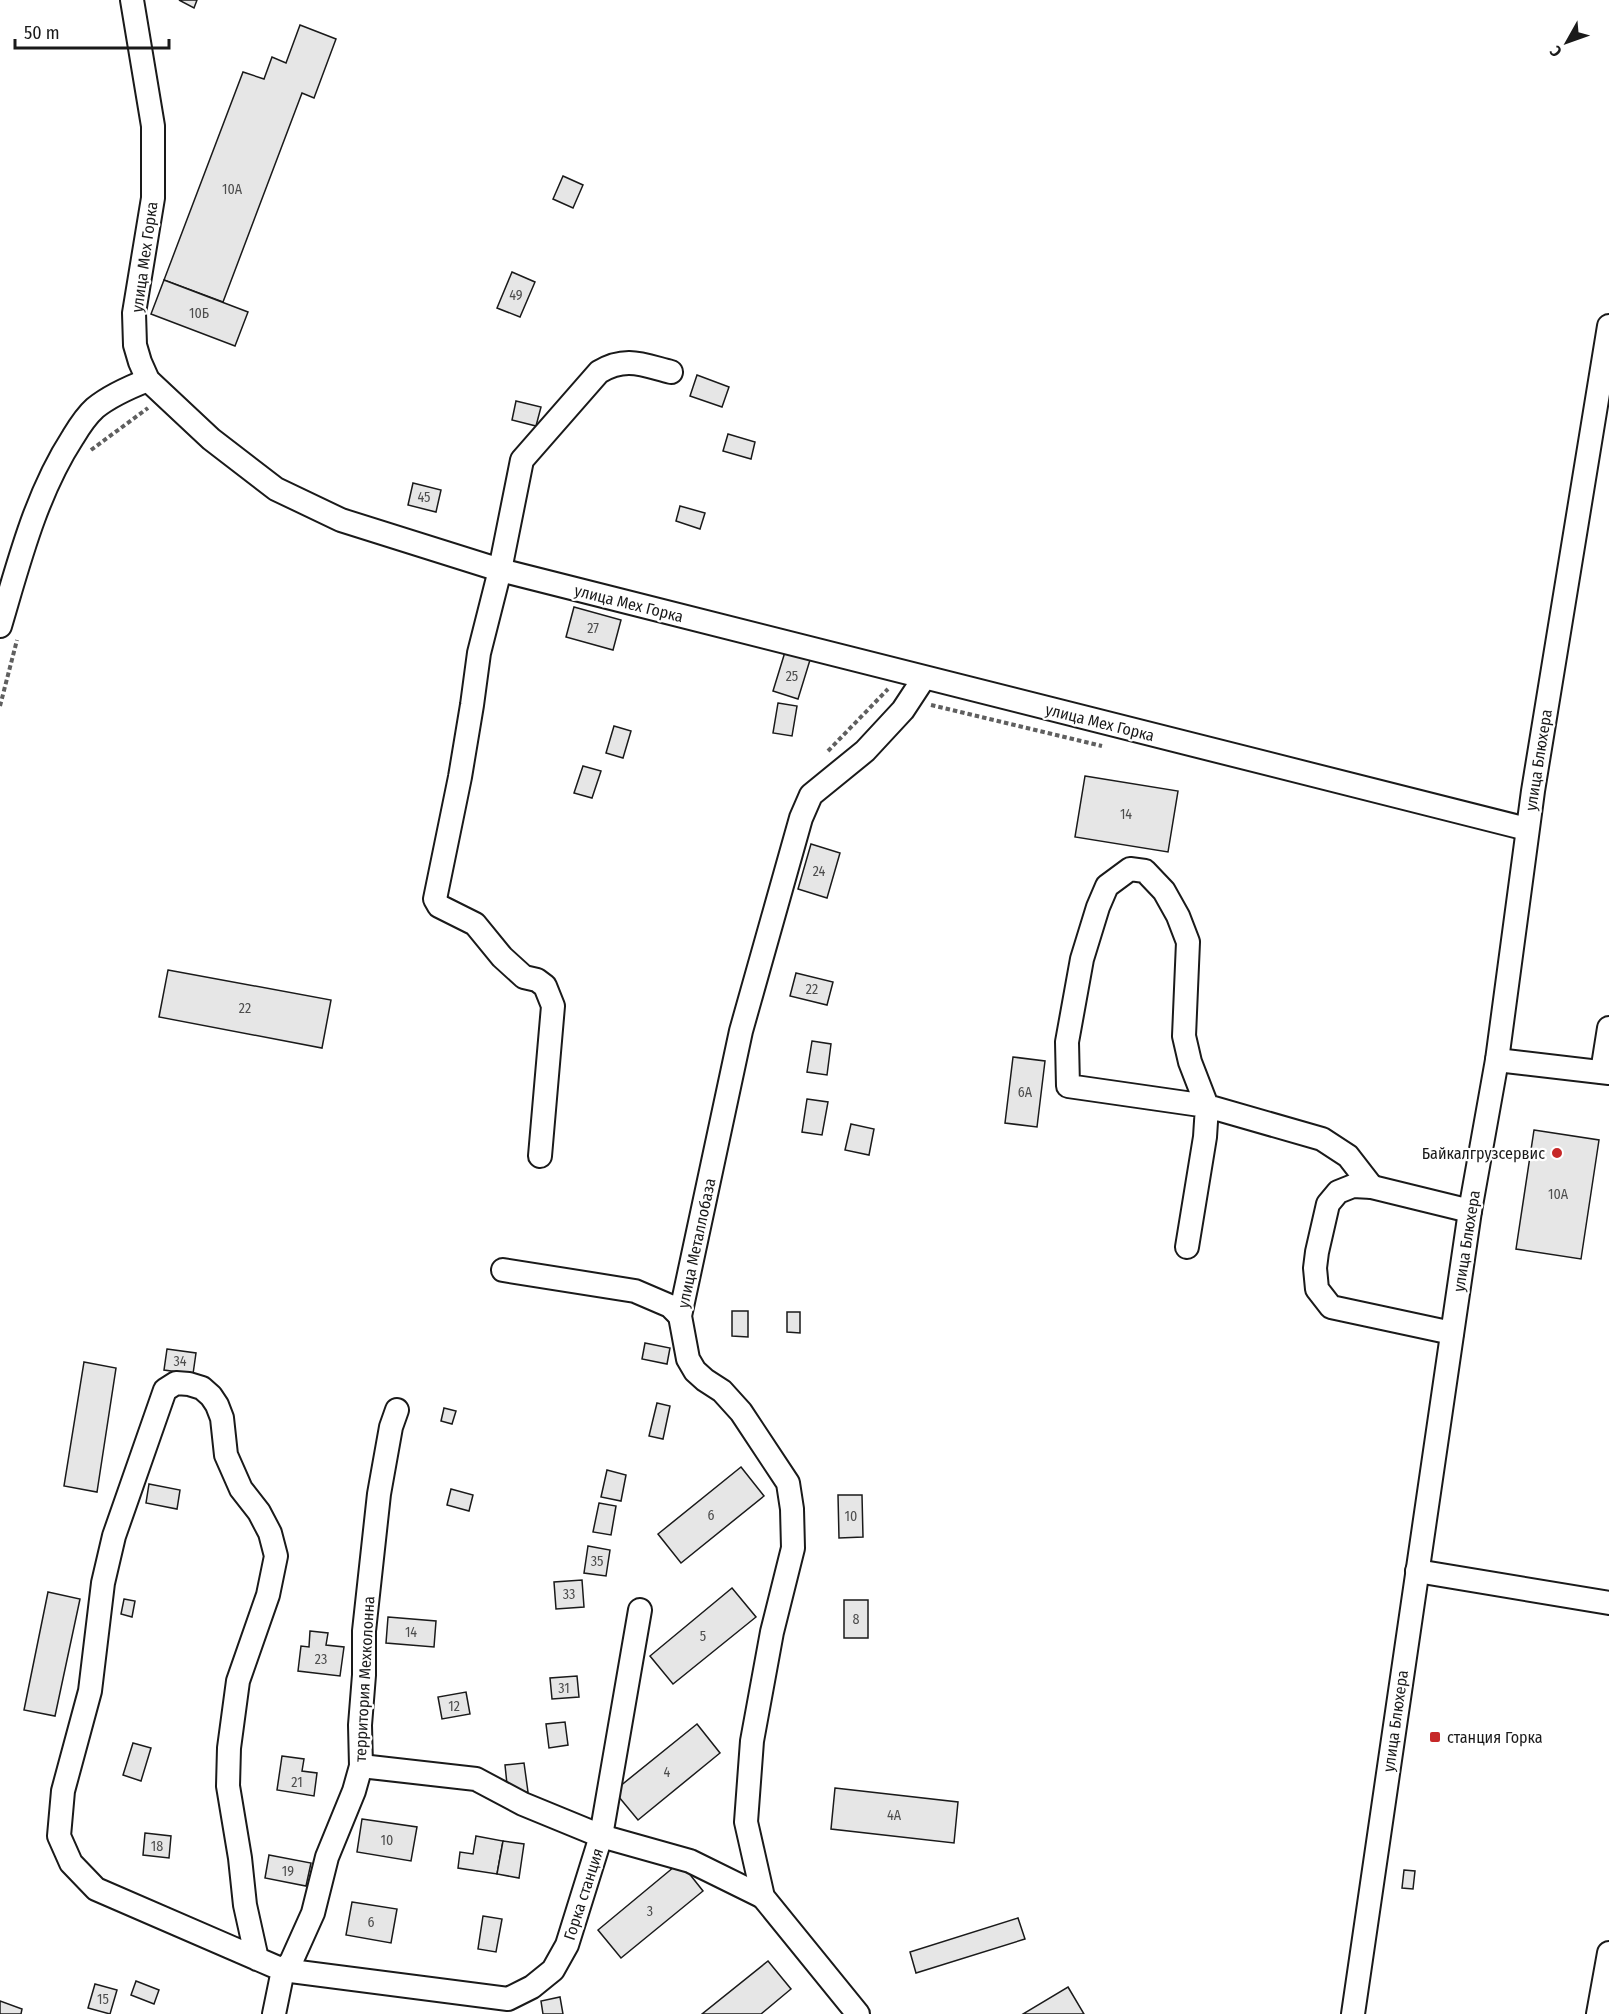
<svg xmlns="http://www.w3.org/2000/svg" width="1609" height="2014" font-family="'Fira Sans Condensed',sans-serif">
<rect width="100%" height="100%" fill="#fff"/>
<g fill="#e6e6e6" stroke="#1a1a1a" stroke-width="1.5">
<polygon points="179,0 197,0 194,8"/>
<polygon points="300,25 336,39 314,98 302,93 223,302 164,280 243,72 264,79 272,57 286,63"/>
<polygon points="563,176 583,185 573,208 553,199"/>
<polygon points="512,272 535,282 520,317 497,308"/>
<polygon points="164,280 248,312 235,346 151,314"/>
<polygon points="697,375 729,387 722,407 690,396"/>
<polygon points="516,401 541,407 536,426 512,420"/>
<polygon points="728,434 755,442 751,459 723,451"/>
<polygon points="413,483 441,490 436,512 408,505"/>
<polygon points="680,506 705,513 700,529 676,521"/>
<polygon points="574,607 621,620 613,650 566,637"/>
<polygon points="785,652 810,660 798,699 773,691"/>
<polygon points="778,703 797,706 792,736 773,733"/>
<polygon points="614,726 631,731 623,758 606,753"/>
<polygon points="583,766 601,771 592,798 574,793"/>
<polygon points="1085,776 1178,791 1168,852 1075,837"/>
<polygon points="811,844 840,853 827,898 798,889"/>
<polygon points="168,970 331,1000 322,1048 159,1017"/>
<polygon points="796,973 833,982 827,1005 790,996"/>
<polygon points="812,1041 831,1044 827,1075 807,1072"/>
<polygon points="1013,1057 1045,1061 1037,1127 1005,1123"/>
<polygon points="807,1099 828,1102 822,1135 802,1132"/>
<polygon points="851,1124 874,1129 869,1155 845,1150"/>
<polygon points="1534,1130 1599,1140 1581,1259 1516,1249"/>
<polygon points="732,1311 748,1311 748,1337 732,1336"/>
<polygon points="787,1312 800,1312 800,1333 787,1332"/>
<polygon points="645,1343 670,1348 667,1364 642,1359"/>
<polygon points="167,1349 196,1353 193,1374 164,1370"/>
<polygon points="84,1362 116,1368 97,1492 64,1486"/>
<polygon points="657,1403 670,1406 663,1439 649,1436"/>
<polygon points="444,1408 456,1411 452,1424 441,1421"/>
<polygon points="741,1467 764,1496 681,1563 658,1534"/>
<polygon points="607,1470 626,1475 621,1501 601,1497"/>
<polygon points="149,1484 180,1490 177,1509 146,1503"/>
<polygon points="451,1489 473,1495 469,1511 447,1505"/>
<polygon points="838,1495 862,1495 863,1537 839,1538"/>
<polygon points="599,1503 616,1506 611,1535 593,1532"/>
<polygon points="588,1546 610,1550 606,1576 584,1573"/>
<polygon points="582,1580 584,1607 556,1609 554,1582"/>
<polygon points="732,1588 756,1617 673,1684 650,1656"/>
<polygon points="48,1592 80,1599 55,1716 24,1710"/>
<polygon points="124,1599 135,1601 132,1617 121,1614"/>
<rect x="844" y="1600" width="24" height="38"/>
<polygon points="388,1617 436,1621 434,1647 386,1643"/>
<polygon points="310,1631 328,1633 326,1645 344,1647 340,1676 298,1671 301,1646 309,1647"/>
<polygon points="577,1676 579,1697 552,1699 550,1678"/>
<polygon points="466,1692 470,1714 442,1719 438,1697"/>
<polygon points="565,1722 568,1745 549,1748 546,1724"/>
<polygon points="697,1724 720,1753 638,1820 614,1791"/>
<polygon points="133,1743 151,1748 141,1781 123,1775"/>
<polygon points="282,1756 304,1759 302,1771 317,1773 314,1796 277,1790"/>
<polygon points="524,1763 528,1792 508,1794 505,1765"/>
<polygon points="835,1788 958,1802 954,1843 831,1829"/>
<polygon points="362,1819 417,1827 411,1861 357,1852"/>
<polygon points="145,1833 171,1836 169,1858 143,1855"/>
<polygon points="476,1836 503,1841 497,1874 458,1868 460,1852 473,1854"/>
<polygon points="503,1841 524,1844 519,1878 497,1874"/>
<polygon points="269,1855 311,1863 306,1886 265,1878"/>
<polygon points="680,1862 703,1891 621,1958 598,1930"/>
<polygon points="1404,1870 1415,1871 1413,1889 1402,1888"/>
<polygon points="352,1902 397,1909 391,1943 346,1935"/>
<polygon points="483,1916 502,1919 496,1952 478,1949"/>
<polygon points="1018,1918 1025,1939 916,1973 910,1952"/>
<polygon points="768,1961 791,1989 761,2014 702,2014"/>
<polygon points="136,1981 159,1990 154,2004 131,1995"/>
<polygon points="95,1984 117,1990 110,2014 88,2008"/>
<polygon points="1068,1987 1084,2014 1023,2014"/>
<polygon points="560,1997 563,2014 543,2014 541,2001"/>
<polygon points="0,2001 22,2009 21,2014 0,2014"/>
</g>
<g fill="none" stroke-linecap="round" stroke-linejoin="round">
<g stroke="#1a1a1a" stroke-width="26">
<g id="minor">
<polyline points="132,0 153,126 153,198 134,313 135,345 140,362 148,380 211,439 276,489 341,520 500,570 1527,829"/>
<path d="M0 626C19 562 36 494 73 437 79 427 86 416 95 408 111 395 130 387 148 380"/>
<polyline points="1497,1060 1609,1073"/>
<polyline points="1602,1072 1609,1028"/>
<path d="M540 1156 553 1006 545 986 537 980 524 977 502 957 475 924 439 906 435 899 460 777 472 705 479 653 500 570 522 460 599 372C626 356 643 365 671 372"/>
<polyline points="1187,1247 1205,1137 1207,1106 1190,1062 1184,1036 1188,942 1178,916 1164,891 1145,871 1130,869 1107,886 1098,907 1082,959 1067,1042 1068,1086 1207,1106 1322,1139 1348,1156 1372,1187"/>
<polyline points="503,1270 635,1291 670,1306 680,1316"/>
<polyline points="1452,1333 1331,1307 1317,1289 1315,1268 1317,1252 1328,1204 1338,1192 1353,1186 1372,1187 1470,1211"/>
<polyline points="1417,1571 1609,1603"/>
<polyline points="361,1766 476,1779 523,1804 601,1836 690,1861 763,1897"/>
<polyline points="257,1959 245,1905 240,1858 228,1786 229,1748 238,1681 268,1595 276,1556 270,1533 259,1512 241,1489 226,1455 222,1418 217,1405 211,1396 202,1388 189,1384 176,1383 165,1390 114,1536 103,1583 90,1691 63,1791 59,1836 71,1863 96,1889 283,1970 274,2014"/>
<polyline points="283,1970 508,1999 532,1987 553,1970 567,1945 601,1836 640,1610"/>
<polyline points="283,1970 291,1962 313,1913 327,1857 354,1791 361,1766 360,1725 364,1675 364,1631 379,1494 391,1427 397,1410"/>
<polyline points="858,2014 763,1897 746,1822 752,1741 772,1632 793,1548 792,1509 788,1483 741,1412 722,1391 705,1380 695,1371 688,1359 680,1316 741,1031 801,818 811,795 865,751 903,710 924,678"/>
<polyline points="1353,2014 1470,1211 1497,1060 1533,791 1609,326"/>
<polyline points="1598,2014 1609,1953"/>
</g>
</g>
<g stroke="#5f5f5f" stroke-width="4" stroke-dasharray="4.5 3" stroke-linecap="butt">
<polyline points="91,450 148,408"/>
<polyline points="931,705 1102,746"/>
<polyline points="0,706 17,640"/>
<polyline points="828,751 888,689"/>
</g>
<use href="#minor" stroke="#fff" stroke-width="22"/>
</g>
<g fill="#c62828" stroke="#fff" stroke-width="2">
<circle cx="1557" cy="1153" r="6"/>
<rect x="1429" y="1731" width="12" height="12" rx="3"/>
</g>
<g text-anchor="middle" stroke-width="4.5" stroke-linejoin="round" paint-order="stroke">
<g font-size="14" fill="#4d4d4d">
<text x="232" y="194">10А</text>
<text x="516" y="300">49</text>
<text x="199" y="318">10Б</text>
<text x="424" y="502">45</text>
<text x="593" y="633">27</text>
<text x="792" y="681">25</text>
<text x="1126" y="819">14</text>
<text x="819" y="876">24</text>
<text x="812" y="994">22</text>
<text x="245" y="1013">22</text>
<text x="1025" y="1097">6А</text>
<text x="1558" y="1199">10А</text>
<text x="180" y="1366">34</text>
<text x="711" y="1520">6</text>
<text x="851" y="1521">10</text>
<text x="597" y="1566">35</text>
<text x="569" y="1599">33</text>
<text x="856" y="1624">8</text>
<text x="411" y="1637">14</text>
<text x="703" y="1641">5</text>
<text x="321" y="1664">23</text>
<text x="564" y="1693">31</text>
<text x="454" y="1711">12</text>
<text x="667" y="1777">4</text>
<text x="297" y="1787">21</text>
<text x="894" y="1820">4А</text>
<text x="387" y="1845">10</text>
<text x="157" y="1851">18</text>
<text x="288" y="1876">19</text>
<text x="650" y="1916">3</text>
<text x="371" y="1927">6</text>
<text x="103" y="2004">15</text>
</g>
<g font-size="16" fill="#1a1a1a" stroke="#fff">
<text transform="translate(144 257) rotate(-82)" y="6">улица Мех Горка</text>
<text transform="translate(629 603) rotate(14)" y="6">улица Мех Горка</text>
<text transform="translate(1100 722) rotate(14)" y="6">улица Мех Горка</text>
<text transform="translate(1538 760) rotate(-81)" y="6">улица Блюхера</text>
<text transform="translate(1466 1241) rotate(-81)" y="6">улица Блюхера</text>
<text transform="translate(696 1243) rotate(-78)" y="6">улица Металлобаза</text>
<text transform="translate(364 1679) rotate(-87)" y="6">территория Мехколонна</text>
<text transform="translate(1395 1721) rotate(-82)" y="6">улица Блюхера</text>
<text transform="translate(583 1894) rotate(-72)" y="6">Горка станция</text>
</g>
<g font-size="16" fill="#1a1a1a" stroke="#fff" text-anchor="end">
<text x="1545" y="1159">Байкалгрузсервис</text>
<text x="1447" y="1743" text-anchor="start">станция Горка</text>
</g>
</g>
<g transform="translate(1567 42) rotate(230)" stroke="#ffffff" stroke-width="4.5" paint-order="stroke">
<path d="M0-4.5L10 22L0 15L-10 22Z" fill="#1a1a1a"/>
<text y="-9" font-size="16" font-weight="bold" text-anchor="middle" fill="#1a1a1a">С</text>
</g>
<path d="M15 39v9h154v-9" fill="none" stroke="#1a1a1a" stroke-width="3"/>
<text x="24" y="39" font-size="18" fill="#1a1a1a" stroke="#ffffff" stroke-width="4.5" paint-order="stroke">50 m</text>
</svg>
